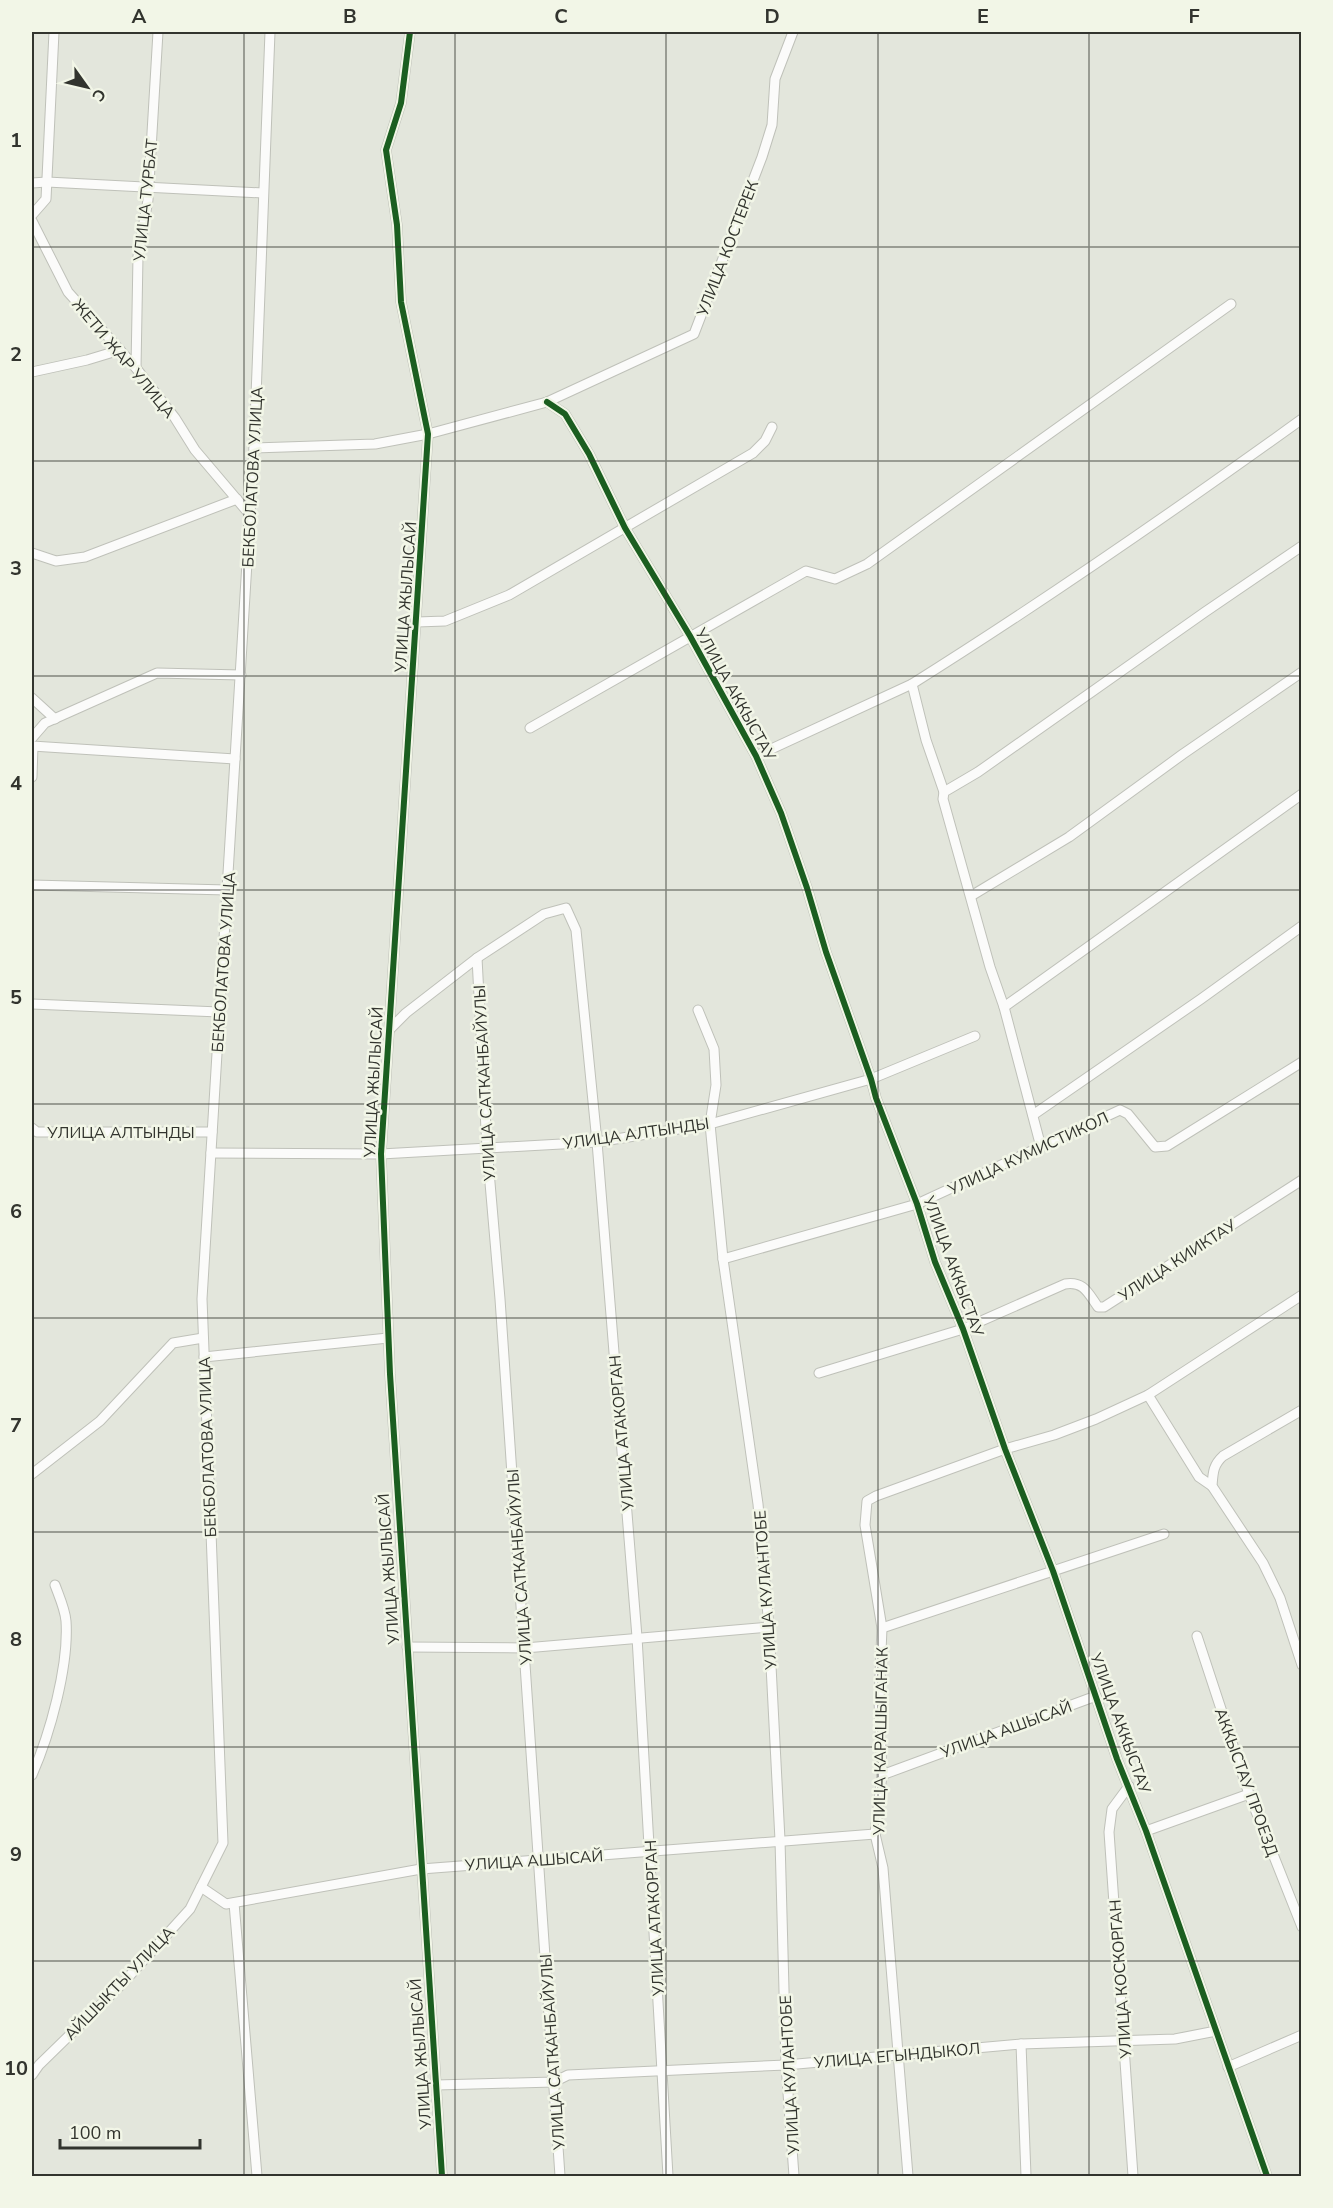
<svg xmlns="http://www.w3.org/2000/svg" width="1333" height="2208" font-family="'Nunito Sans',sans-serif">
<rect width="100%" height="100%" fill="#e3e6dc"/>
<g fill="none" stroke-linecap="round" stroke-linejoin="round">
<g stroke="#bfc1b9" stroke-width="11">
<g id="minor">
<polyline points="410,32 401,103 386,150 397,225 401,302 428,434 381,1154 390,1374 442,2176"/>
<polyline points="32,183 47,182 263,193"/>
<polyline points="32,215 46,199 54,32"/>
<polyline points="32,221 68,292 136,368 175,418 195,450 251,516"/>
<polyline points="136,368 138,256 148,200 158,32"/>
<polyline points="32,372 87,360 120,350"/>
<polyline points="547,402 565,414 589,454 625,528 690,636 756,756 781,813 807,888 826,952 871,1079 876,1098 917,1204 935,1262 963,1329 1005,1449 1053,1571 1117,1759 1146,1831 1267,2176"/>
<polyline points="254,448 375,444 428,434 547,402 694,334 762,157 772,125 775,79 793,32"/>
<polyline points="32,553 56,561 85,557 237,499"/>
<polyline points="417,622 445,621 509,595 753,453 765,441 772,427"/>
<polyline points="32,698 55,719"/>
<polyline points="530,728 806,571 835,579 867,564 1231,304"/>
<polyline points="32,738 45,723 157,673 241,675"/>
<polyline points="32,746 235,759"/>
<polyline points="756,756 912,684"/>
<polyline points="32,777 33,746"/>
<path d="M944 792 926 740 912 684C1046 600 1174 511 1302 419"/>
<polyline points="32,885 227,890"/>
<polyline points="971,896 1069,837 1183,754 1302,672"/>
<polyline points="477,958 487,1148 500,1299 560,2176"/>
<polyline points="32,1004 219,1012"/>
<polyline points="1004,1007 1302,794"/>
<polyline points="698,1010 714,1049 716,1085 710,1124 723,1259 758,1504 769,1627 780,1840 786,2065 794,2176"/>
<polyline points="390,1029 406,1013 477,958 544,914 566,908 576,930 597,1142 637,1637 668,2176"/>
<polyline points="1033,1115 1201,999 1302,926"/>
<polyline points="32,1128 37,1132 212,1132"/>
<polyline points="1041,1147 1004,1007 990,967 943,799 944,792 978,772 1205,612 1302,546"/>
<polyline points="211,1153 381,1154 597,1142 710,1124 871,1079 975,1036"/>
<polyline points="723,1259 917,1204 1120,1110 1128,1114 1155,1147 1167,1146 1302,1062"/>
<polyline points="204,1357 388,1338"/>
<path d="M819 1373 963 1329 1065 1284C1084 1281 1088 1293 1098 1307H1104L1302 1180"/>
<polyline points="1148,1395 1199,1477 1212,1486"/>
<path d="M1302 1410 1223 1456C1213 1465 1213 1473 1212 1486L1263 1563 1280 1598 1302 1665"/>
<polyline points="32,1474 100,1421 173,1343 203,1338"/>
<polyline points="882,1628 1164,1534"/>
<polyline points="1197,1636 1249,1794 1302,1927"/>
<polyline points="407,1647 525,1648 769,1627"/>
<path d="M32 1775C50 1734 69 1666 66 1621 65 1609 59 1596 55 1585"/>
<polyline points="882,1775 1096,1696"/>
<polyline points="1129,1786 1112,1809 1109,1832 1133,2176"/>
<polyline points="1146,1831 1249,1794"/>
<polyline points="201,1887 226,1904 421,1869 875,1834"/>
<polyline points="234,1903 257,2176"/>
<polyline points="1021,2044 1026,2176"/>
<polyline points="1228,2067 1302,2035"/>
<polyline points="32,2075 39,2065 123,1983 190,1909 223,1843 202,1299 254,448 270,32"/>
<polyline points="436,2085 554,2082 568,2075 786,2065 1021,2044 1175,2039 1216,2031"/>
<polyline points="908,2176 883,1868 875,1834 882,1775 879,1700 882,1628 865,1525 867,1501 876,1496 1005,1449 1054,1435 1096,1419 1148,1395 1302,1295"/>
</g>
</g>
<use href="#minor" stroke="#fbfbfa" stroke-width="9"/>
<g stroke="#f2f6e7" stroke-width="10">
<g id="cycleway">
<polyline points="410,32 401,103 386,150 397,225 401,302 428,434 381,1154 390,1374 442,2176"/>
<polyline points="547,402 565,414 589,454 625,528 690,636 756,756 781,813 807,888 826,952 871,1079 876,1098 917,1204 935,1262 963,1329 1005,1449 1053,1571 1117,1759 1146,1831 1267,2176"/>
</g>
</g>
<use href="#cycleway" stroke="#1b5e20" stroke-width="6"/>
</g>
<path fill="none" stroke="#32342e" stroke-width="1.5" stroke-opacity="0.55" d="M244 32V2176M455 32V2176M666 32V2176M878 32V2176M1089 32V2176M32 247H1302M32 461H1302M32 676H1302M32 890H1302M32 1104H1302M32 1318H1302M32 1532H1302M32 1747H1302M32 1961H1302"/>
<g text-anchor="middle" stroke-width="5" stroke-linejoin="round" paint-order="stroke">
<g font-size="16" fill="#32342e" stroke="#f2f6e7">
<text transform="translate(145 200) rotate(-84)" y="6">УЛИЦА ТУРБАТ</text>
<text transform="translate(727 248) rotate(-69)" y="6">УЛИЦА КОСТЕРЕК</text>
<text transform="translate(124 358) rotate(50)" y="6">ЖЕТИ ЖАР УЛИЦА</text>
<text transform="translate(252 477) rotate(-87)" y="6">БЕКБОЛАТОВА УЛИЦА</text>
<text transform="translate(405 597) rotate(-86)" y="6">УЛИЦА ЖЫЛЫСАЙ</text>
<text transform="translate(736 694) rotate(61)" y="6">УЛИЦА АККЫСТАУ</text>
<text transform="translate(223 962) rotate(-86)" y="6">БЕКБОЛАТОВА УЛИЦА</text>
<text transform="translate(373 1082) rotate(-87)" y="6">УЛИЦА ЖЫЛЫСАЙ</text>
<text transform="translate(484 1083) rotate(-93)" y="6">УЛИЦА САТКАНБАЙУЛЫ</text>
<text x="121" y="1138">УЛИЦА АЛТЫНДЫ</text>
<text transform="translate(636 1133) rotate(-8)" y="6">УЛИЦА АЛТЫНДЫ</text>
<text transform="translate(1028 1153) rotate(-25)" y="6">УЛИЦА КУМИСТИКОЛ</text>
<text transform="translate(1177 1260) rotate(-33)" y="6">УЛИЦА КИИКТАУ</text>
<text transform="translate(954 1266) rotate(70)" y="6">УЛИЦА АККЫСТАУ</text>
<text transform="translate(621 1433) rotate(-95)" y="6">УЛИЦА АТАКОРГАН</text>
<text transform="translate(207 1447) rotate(-92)" y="6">БЕКБОЛАТОВА УЛИЦА</text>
<text transform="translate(519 1567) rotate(-94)" y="6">УЛИЦА САТКАНБАЙУЛЫ</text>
<text transform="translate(388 1569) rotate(-94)" y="6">УЛИЦА ЖЫЛЫСАЙ</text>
<text transform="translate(765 1590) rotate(-94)" y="6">УЛИЦА КУЛАНТОБЕ</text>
<text transform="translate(1121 1723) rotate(70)" y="6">УЛИЦА АККЫСТАУ</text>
<text transform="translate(1006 1729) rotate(-20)" y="6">УЛИЦА АШЫСАЙ</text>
<text transform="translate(880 1741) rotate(-89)" y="6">УЛИЦА КАРАШЫГАНАК</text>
<text transform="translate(1247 1782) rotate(70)" y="6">АККЫСТАУ ПРОЕЗД</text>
<text transform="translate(534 1860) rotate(-4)" y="6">УЛИЦА АШЫСАЙ</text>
<text transform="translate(654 1918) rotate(-93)" y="6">УЛИЦА АТАКОРГАН</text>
<text transform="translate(1120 1979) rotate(-94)" y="6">УЛИЦА КОСКОРГАН</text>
<text transform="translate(119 1983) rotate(-46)" y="6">АЙШЫКТЫ УЛИЦА</text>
<text transform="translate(552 2052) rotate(-94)" y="6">УЛИЦА САТКАНБАЙУЛЫ</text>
<text transform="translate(420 2054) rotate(-94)" y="6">УЛИЦА ЖЫЛЫСАЙ</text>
<text transform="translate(897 2055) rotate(-5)" y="6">УЛИЦА ЕГЫНДЫКОЛ</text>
<text transform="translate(789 2075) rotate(-93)" y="6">УЛИЦА КУЛАНТОБЕ</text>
</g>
</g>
<rect width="1333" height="2208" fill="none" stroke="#f2f6e7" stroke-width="66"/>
<g transform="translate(87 87) rotate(124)" stroke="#f2f6e7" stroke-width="4.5" paint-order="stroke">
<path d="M0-4.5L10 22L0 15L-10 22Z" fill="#32342e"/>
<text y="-9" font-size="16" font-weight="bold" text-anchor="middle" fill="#32342e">С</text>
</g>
<path d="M60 2139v9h140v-9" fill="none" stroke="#32342e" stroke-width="3"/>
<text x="69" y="2139" font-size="18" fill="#32342e" stroke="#f2f6e7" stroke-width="4.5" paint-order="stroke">100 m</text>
<rect x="33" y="33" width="1267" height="2142" fill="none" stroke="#32342e" stroke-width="2"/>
<g font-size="20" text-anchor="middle" font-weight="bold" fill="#32342e">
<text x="139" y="23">A</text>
<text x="350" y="23">B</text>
<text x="561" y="23">C</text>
<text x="772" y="23">D</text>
<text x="983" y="23">E</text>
<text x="1194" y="23">F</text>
<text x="16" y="147">1</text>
<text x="16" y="361">2</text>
<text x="16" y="575">3</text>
<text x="16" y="790">4</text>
<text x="16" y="1004">5</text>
<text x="16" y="1218">6</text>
<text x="16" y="1432">7</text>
<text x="16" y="1646">8</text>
<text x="16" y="1861">9</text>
<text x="16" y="2075">10</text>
</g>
</svg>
